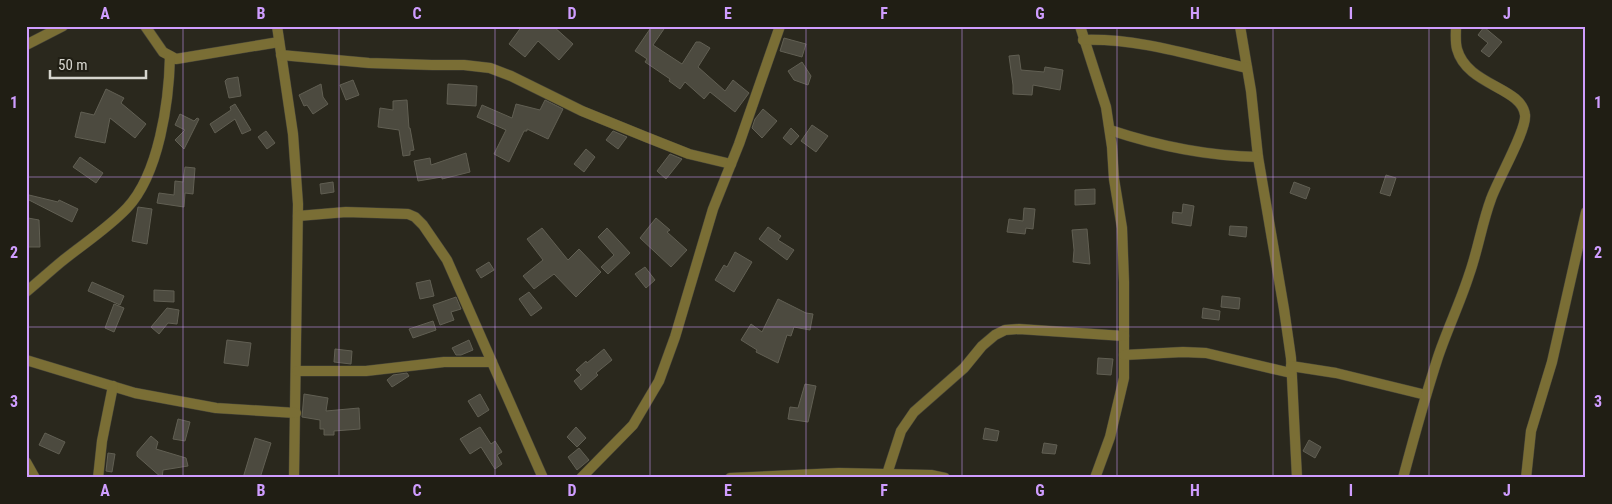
<svg xmlns="http://www.w3.org/2000/svg" width="1612" height="504" font-family="'Roboto Condensed',sans-serif">
<rect width="100%" height="100%" fill="#2a281d"/>
<g fill="#4c4a3f" stroke="#615f53">
<polygon points="522,26 553,26 573,44 559,60 538,41 525,57 509,44"/>
<polygon points="652,26 666,26 653,45 682,64 696,42 700,42 710,48 698,67 725,91 733,80 749,93 735,112 710,92 704,99 685,82 680,89 669,81 670,79 645,62 647,59 635,51"/>
<polygon points="1484,27 1502,42 1489,57 1481,51 1488,43 1478,35"/>
<polygon points="784,38 806,44 802,57 780,51"/>
<polygon points="1019,55 1021,70 1044,72 1045,67 1063,70 1060,90 1033,85 1032,95 1013,94 1013,85 1009,56"/>
<polygon points="802,62 811,76 808,85 794,80 788,71"/>
<polygon points="238,77 241,96 229,98 225,81 227,79"/>
<polygon points="353,80 359,95 346,100 340,85"/>
<polygon points="321,84 323,97 328,104 313,114 307,105 304,106 299,95"/>
<polygon points="448,84 477,86 476,106 447,104"/>
<polygon points="106,89 124,98 121,103 146,124 135,138 110,118 105,143 75,137 81,112 94,115"/>
<polygon points="407,100 409,128 410,128 414,150 410,151 410,155 403,156 399,130 378,127 380,108 393,110 393,101"/>
<polygon points="545,100 563,109 548,139 527,129 527,131 524,131 509,162 494,154 506,130 477,117 482,105 512,118 516,104 540,110"/>
<polygon points="235,104 251,130 242,134 235,119 215,133 210,124 231,110 230,107"/>
<polygon points="763,109 777,121 762,138 752,128 755,119"/>
<polygon points="180,114 194,121 197,118 199,119 184,149 175,140 185,130 175,125"/>
<polygon points="812,125 828,136 816,152 801,141"/>
<polygon points="791,128 799,136 791,145 783,138"/>
<polygon points="266,131 275,143 267,149 258,137"/>
<polygon points="613,131 627,137 618,149 606,140"/>
<polygon points="586,149 595,157 584,172 574,164"/>
<polygon points="466,153 470,172 442,179 442,177 418,181 414,161 430,158 431,165"/>
<polygon points="670,154 682,159 666,179 657,171"/>
<polygon points="80,157 103,173 96,183 73,167"/>
<polygon points="185,167 195,168 193,194 185,193 184,207 157,203 159,193 174,195 175,181 183,182"/>
<polygon points="1386,175 1396,178 1390,196 1380,193"/>
<polygon points="333,182 334,192 321,194 320,184"/>
<polygon points="1294,182 1310,188 1306,199 1290,193"/>
<polygon points="1095,189 1095,204 1075,205 1075,190"/>
<polygon points="29,195 58,202 59,200 78,209 72,222 27,199"/>
<polygon points="1183,204 1194,206 1191,226 1172,223 1173,212 1182,213"/>
<polygon points="138,207 152,209 147,244 132,241"/>
<polygon points="1024,208 1035,209 1033,229 1026,228 1025,234 1007,232 1009,219 1023,221"/>
<polygon points="28,218 39,220 40,247 26,247"/>
<polygon points="656,218 670,230 667,232 687,250 671,267 640,238"/>
<polygon points="1230,226 1247,227 1246,237 1229,235"/>
<polygon points="768,227 781,236 778,240 794,250 787,260 759,239"/>
<polygon points="542,228 568,260 579,249 601,272 576,297 554,274 534,289 523,276 543,260 527,239"/>
<polygon points="607,228 630,253 608,274 601,267 614,255 598,237"/>
<polygon points="1087,229 1090,264 1073,262 1074,250 1072,230"/>
<polygon points="735,252 752,262 734,292 715,280 724,265 727,267"/>
<polygon points="489,262 494,270 481,278 476,270"/>
<polygon points="645,267 655,280 646,288 635,274"/>
<polygon points="430,280 434,296 420,299 416,283"/>
<polygon points="92,282 124,296 120,305 88,291"/>
<polygon points="154,290 174,291 174,302 154,301"/>
<polygon points="529,292 542,308 531,316 519,299"/>
<polygon points="1222,296 1240,298 1239,309 1221,307"/>
<polygon points="456,297 461,309 451,312 454,320 440,325 433,305"/>
<polygon points="778,299 806,313 813,314 810,330 794,327 791,336 787,335 778,363 756,352 757,350 741,340 751,324 762,332"/>
<polygon points="114,304 124,308 114,332 105,328"/>
<polygon points="167,308 179,310 177,324 168,323 159,334 151,327"/>
<polygon points="1203,308 1220,311 1219,320 1202,318"/>
<polygon points="433,321 436,330 413,338 409,329"/>
<polygon points="227,340 251,343 248,366 224,363"/>
<polygon points="469,340 473,350 461,355 456,355 452,348"/>
<polygon points="335,349 352,351 351,364 334,362"/>
<polygon points="604,349 612,360 596,373 598,375 581,390 574,381 581,375 576,370 586,361 587,363"/>
<polygon points="1098,358 1113,359 1111,375 1097,374"/>
<polygon points="407,373 409,376 392,387 387,380 393,375"/>
<polygon points="805,384 816,386 808,422 788,419 790,407 798,408"/>
<polygon points="304,394 328,398 326,411 359,408 360,429 334,431 334,435 324,435 324,429 320,429 320,420 302,417"/>
<polygon points="480,394 489,410 478,417 468,401"/>
<polygon points="178,419 190,422 185,441 173,439"/>
<polygon points="480,427 491,444 495,441 502,452 497,455 502,464 495,469 481,447 470,454 460,439"/>
<polygon points="576,427 586,438 577,447 567,437"/>
<polygon points="985,428 999,431 997,441 983,439"/>
<polygon points="45,433 65,442 59,454 39,445"/>
<polygon points="151,436 158,442 156,449 186,458 188,466 163,470 162,478 137,456 137,452"/>
<polygon points="255,438 271,443 260,478 243,478"/>
<polygon points="1309,440 1321,447 1315,458 1303,451"/>
<polygon points="1044,443 1057,445 1055,454 1042,453"/>
<polygon points="579,448 589,460 577,470 568,457"/>
<polygon points="108,453 115,454 112,472 106,471"/>
</g>
<g fill="none" stroke-linecap="round" stroke-linejoin="round">
<g stroke="#464439" stroke-width="11">
<g id="street">
<polyline points="145,26 163,52 176,59 279,42"/>
<polyline points="277,26 293,134 298,204 294,478"/>
<polyline points="1080,26 1106,107 1112,147 1114,179 1122,228 1124,282 1124,378 1110,437 1095,478"/>
<polyline points="1240,26 1251,91 1258,157 1284,309 1291,358 1297,478"/>
<path d="M1083 40C1139 38 1193 56 1247 68"/>
<polyline points="26,45 63,26"/>
<polyline points="281,55 369,63 432,65 464,65 490,68 511,76 582,111 646,137 689,154 731,164"/>
<path d="M1110 130C1158 146 1208 156 1258 157"/>
<polyline points="298,216 346,212 408,214 415,217 423,225 447,260 543,478"/>
<path d="M26 292C38 282 49 272 61 262 83 244 107 229 127 208 159 174 169 102 170 56"/>
<polyline points="1124,355 1183,352 1206,353 1291,373"/>
<polyline points="26,360 135,393 216,408 296,413"/>
<polyline points="1291,366 1336,373 1426,395"/>
<polyline points="297,371 366,371 444,362 492,362"/>
<polyline points="26,462 35,478"/>
<polyline points="887,474 901,431 914,412 964,368 982,346 995,335 1005,330 1019,329 1124,336"/>
<polyline points="98,478 102,441 113,386"/>
<polyline points="581,478 633,425 659,381 675,337 713,209 739,144 780,26"/>
<polyline points="730,478 839,473 931,475 945,478"/>
<path d="M1403 478C1414 437 1425 397 1438 357 1447 330 1460 303 1469 275 1478 250 1482 223 1491 199 1497 181 1527 130 1525 115 1522 87 1467 86 1457 49 1455 42 1456 33 1456 26"/>
<polyline points="1526,478 1531,431 1552,362 1586,212"/>
</g>
</g>
<use href="#street" stroke="#7a6e35" stroke-width="10"/>
</g>
<path fill="none" stroke="#cf9dff" stroke-width="1" stroke-opacity="0.55" d="M183 26V478M339 26V478M495 26V478M650 26V478M806 26V478M962 26V478M1117 26V478M1273 26V478M1429 26V478M26 177H1586M26 327H1586"/>
<rect width="1612" height="504" fill="none" stroke="#201e14" stroke-width="55"/>
<path d="M50 70v8h96v-8" fill="none" stroke="#d6d5ce" stroke-width="2.5"/>
<text x="58" y="70" font-size="15" fill="#d6d5ce" stroke="#201e14" stroke-width="4" paint-order="stroke">50 m</text>
<rect x="28" y="28" width="1556" height="448" fill="none" stroke="#cf9dff" stroke-width="2"/>
<g font-size="16" text-anchor="middle" font-weight="bold" fill="#cf9dff">
<text x="105" y="19">A</text>
<text x="261" y="19">B</text>
<text x="417" y="19">C</text>
<text x="572" y="19">D</text>
<text x="728" y="19">E</text>
<text x="884" y="19">F</text>
<text x="1040" y="19">G</text>
<text x="1195" y="19">H</text>
<text x="1351" y="19">I</text>
<text x="1507" y="19">J</text>
<text x="14" y="108">1</text>
<text x="1598" y="108">1</text>
<text x="14" y="258">2</text>
<text x="1598" y="258">2</text>
<text x="14" y="407">3</text>
<text x="1598" y="407">3</text>
<text x="105" y="496">A</text>
<text x="261" y="496">B</text>
<text x="417" y="496">C</text>
<text x="572" y="496">D</text>
<text x="728" y="496">E</text>
<text x="884" y="496">F</text>
<text x="1040" y="496">G</text>
<text x="1195" y="496">H</text>
<text x="1351" y="496">I</text>
<text x="1507" y="496">J</text>
</g>
</svg>
